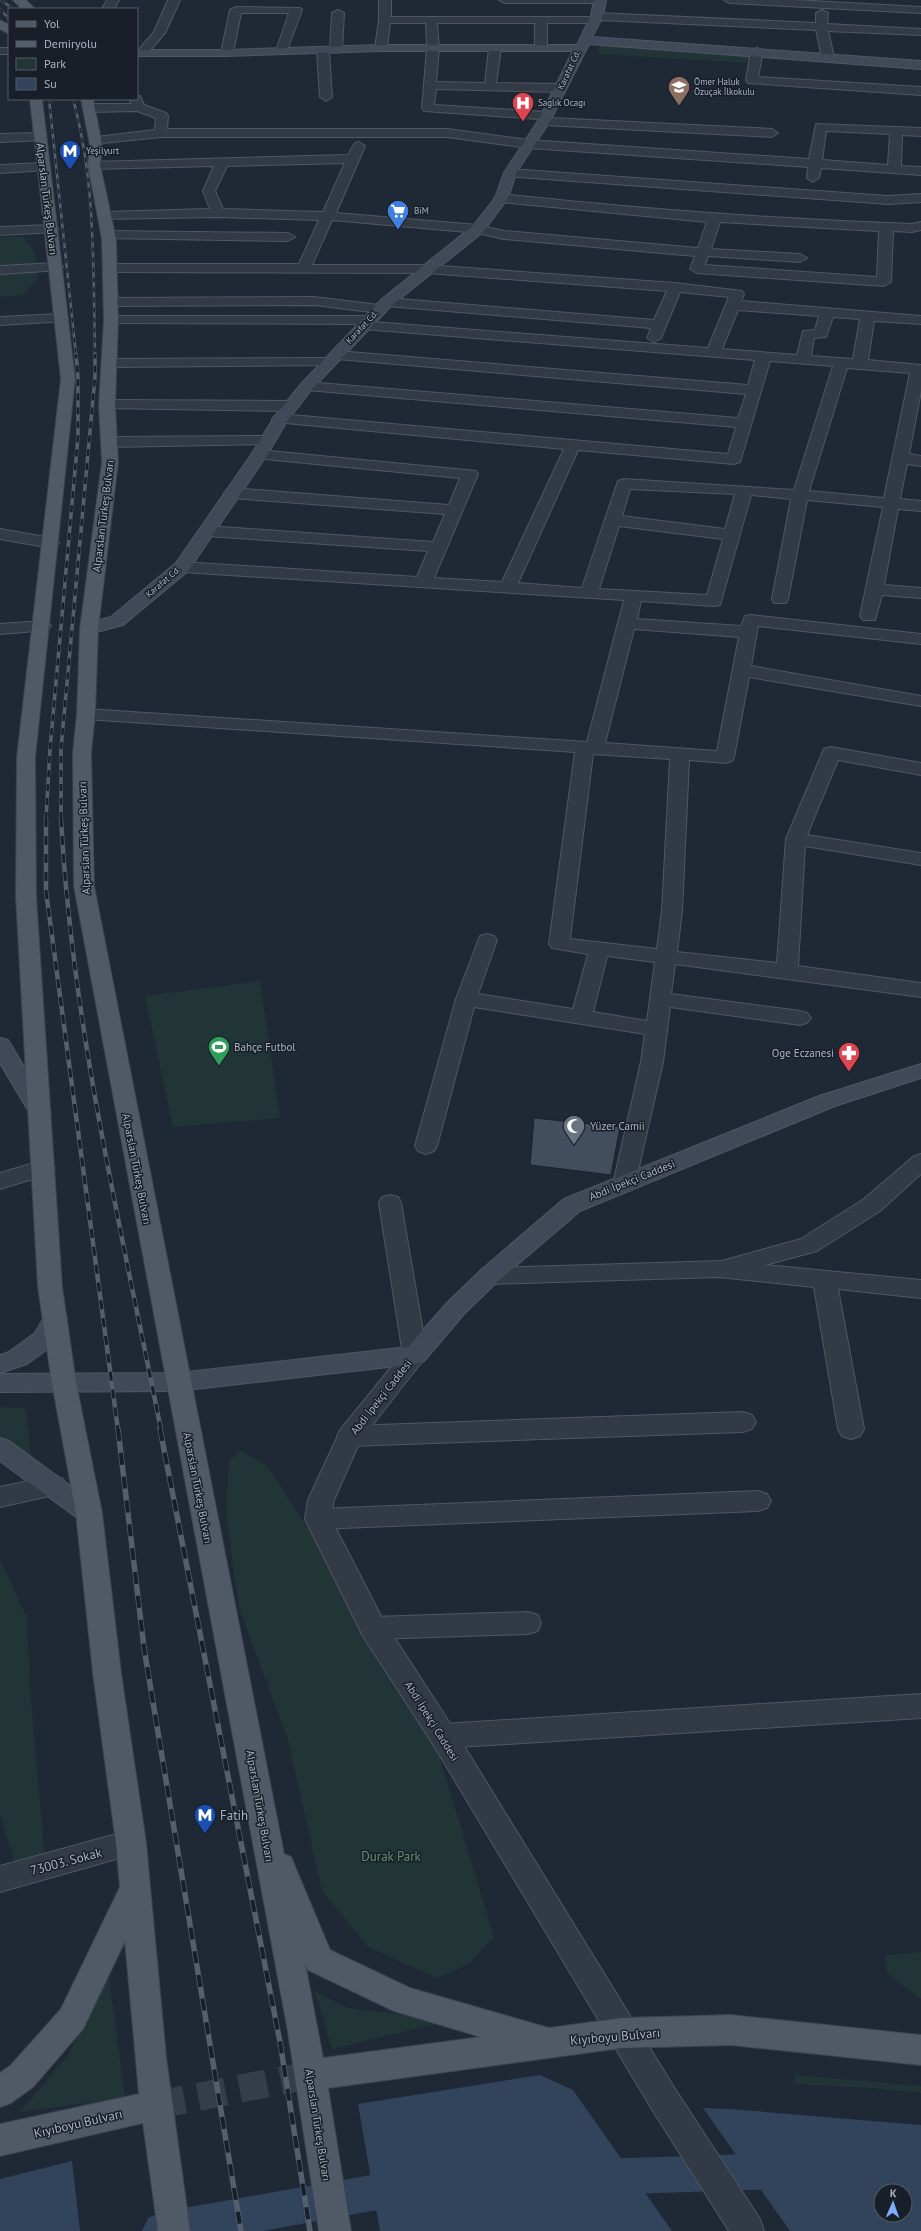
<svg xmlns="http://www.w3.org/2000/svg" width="921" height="2231" font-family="'PT Sans',sans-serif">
<rect width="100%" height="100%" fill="#1f2835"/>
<g fill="#213537">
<polygon points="601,43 749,53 747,63 597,54"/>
<polygon points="0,237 24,237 36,254 38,278 24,295 0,297"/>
<polygon points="260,981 280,1118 173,1127 145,996"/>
<polygon points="0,1407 25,1408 37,1500 0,1451"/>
<polygon points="240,1450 267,1466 423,1702 494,1937 469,1964 437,1978 368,1947 322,1891 288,1740 239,1608 226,1513 229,1461"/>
<polygon points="0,1559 27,1618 30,1689 45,1858 17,1871 0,1814"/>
<polygon points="921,1952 921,1999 887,1973 885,1955"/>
<polygon points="109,1977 125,2098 20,2112 68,2055"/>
<polygon points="315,1992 348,2008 451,2020 332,2049"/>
<polygon points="795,2075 921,2086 921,2093 873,2088 795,2084"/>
</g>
<g fill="#32435c" fill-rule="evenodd">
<polygon points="540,2075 573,2090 672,2231 380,2231 358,2104"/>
<path d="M703 2108 730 2109 921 2125V2231H790ZM881 2191H905V2215H881Z"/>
<polygon points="72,2161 80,2231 0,2231 0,2179"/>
</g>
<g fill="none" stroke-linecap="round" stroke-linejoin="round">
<g fill="#32435c" fill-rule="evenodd">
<polygon points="782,2153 795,2158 800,2171 795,2184 782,2189 598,2195 585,2190 580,2177 585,2164 598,2159"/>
<polygon points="406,2172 419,2177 424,2190 419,2203 406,2208 371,2211 263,2231 142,2231 148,2218 161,2212 371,2175"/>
</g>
</g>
<polygon fill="#424d5d" stroke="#1a212c" points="534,1118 620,1127 611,1175 530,1165"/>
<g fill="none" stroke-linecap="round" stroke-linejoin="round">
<polyline stroke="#343d4a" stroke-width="28" stroke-dasharray="28 14" stroke-linecap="butt" points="157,2105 310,2075"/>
<g stroke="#4f5764" stroke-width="2">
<g id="minor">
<polygon points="107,0 119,0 114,9 102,9"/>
<polygon points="168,0 180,0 165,33 146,55 138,55 137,52 154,32"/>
<polygon points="379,0 391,0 391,17 592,17 593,14 597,13 816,23 816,13 822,10 828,13 827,24 921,29 921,35 828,31 834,57 828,60 822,57 816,30 600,20 595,23 547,23 547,48 541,51 535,48 535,23 437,23 439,48 436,82 485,83 489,48 495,45 501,48 496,83 560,84 566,88 560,92 436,89 434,105 546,112 550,113 551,118 772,129 778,133 772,137 544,125 540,124 539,119 424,111 422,108 427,48 426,23 390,23 387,48 381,51 377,50 375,48 379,20"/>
<polygon points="499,0 606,0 600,3 505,3"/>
<polygon points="724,0 794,0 921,7 921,13 730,3"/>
<polygon points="236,7 300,8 302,10 286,53 278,53 276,51 289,13 241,13 233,53 231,55 223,55 221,53 230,10"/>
<polygon points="338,10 344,13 342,50 336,53 330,50 332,13"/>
<polygon points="323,47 329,50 332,97 326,101 320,97 317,50"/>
<rect x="0" y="48" width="9" height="6"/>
<polygon points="757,48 763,51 758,77 921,87 921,95 748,83 746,80 751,51"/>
<path d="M137 96H140L144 105 166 113 168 116 167 129H447L529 140 809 159 816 124 921 128V136L902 135 901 166 921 167V175L821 168 819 178 813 182 807 178 808 167 529 148 447 137H161L92 144 90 141 92 138 96 137 155 130 156 118 137 111 89 112 83 108 89 104H131L130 99H137ZM826 131 890 134 888 165 822 160Z"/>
<polygon points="40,133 46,137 44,140 0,142 0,134"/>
<path d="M359 142 365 146 336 213 478 225 504 231 698 248 707 222 501 202 494 198 501 194C638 209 775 219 912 224L921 222V230L912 232 893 231 891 282 884 286 697 273 690 269 695 256 504 239 478 233 332 220 312 265H427L675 283 742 291 744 294 741 301 921 316V324L874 321 868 360 921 365V391L909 454 921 456V466L907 464 900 499 921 501V511L898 509 884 585 921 588V598L882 595 875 620H863L860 616 883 507 807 500 788 599 786 603H774L772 599 791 499 751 495 720 605 714 606 641 601 637 619 741 626 745 616 751 615 921 634V644L758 626 751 666 921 696V706L749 677 734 757 732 761 725 763 689 760 682 911 677 952 777 963 786 839 824 749 831 747 921 763V775L838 760 807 835 921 853V865L805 846 798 966 921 983V997L675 964 671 994 800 1011 807 1013 811 1018 807 1023 800 1025 670 1007 663 1062 635 1184 632 1190 624 1192 616 1190 613 1184 641 1062 645 1034 474 1007 437 1146 434 1151 426 1154 418 1151 415 1146 456 999 480 936 487 934 494 936 497 940 478 994 573 1009 588 954 552 948 549 944 575 752 86 719 80 718 77 714 80 710 86 709 587 742 624 600 182 572 176 571 174 567 176 563 182 562 417 577 428 551 208 536 202 534 200 531 202 528 208 526 433 542 445 514 232 498 226 496 224 493 226 490 232 488 449 505 460 478 254 458 251 455 254 452 259 450 476 471 478 474 434 578 502 582 564 449 275 422 272 419 275 416 280 414 728 454 736 427 307 390 302 389 300 386 302 383 307 382 738 418 746 394 337 359 330 355 337 351 748 385 755 360 363 329 358 328 356 324 106 323 104 320 106 317 111 316H367L372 317 373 322 708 348 729 297 680 292 661 338 654 342 647 338 651 328 387 306 380 302 387 298 654 320 667 291 427 273 111 272 104 268 111 264H299L319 220 218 217 100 219 98 216 100 213 105 212 210 209 203 191 214 166 94 169 90 168 88 165 90 162 348 155 355 143ZM345 163 323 212 223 209 215 191 227 166ZM720 222 879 231 877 277 705 265 708 256 800 262 807 258 800 254 711 249ZM738 310 819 316 815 330 803 331 797 355 722 349ZM833 317 860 319 853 359 811 356 814 338 826 337ZM770 361 833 366 794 490 624 479 618 481 582 588 518 583 578 450 734 464 740 462ZM847 368 910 373 884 498 809 491ZM630 489 735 494 725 529 622 516ZM619 526 723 539 707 595 599 589ZM634 629 739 637 717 751 605 743ZM593 754 670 759 662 911 657 949 570 939ZM607 956 655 962 647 1021 593 1012Z"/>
<polygon points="43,163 47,164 49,167 47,170 0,173 0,165"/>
<polygon points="510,169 888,196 921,194 921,202 888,204 505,176 504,173"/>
<polygon points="51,225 56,226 58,229 56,232 0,235 0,227"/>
<polygon points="108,231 288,233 295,237 288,241 103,238 101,235"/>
<polygon points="56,263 61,264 63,267 61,270 0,274 0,266"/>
<polygon points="314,297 379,305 386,309 379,313 314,305 111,306 104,302 111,298"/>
<polygon points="61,314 66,315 68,318 66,321 0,325 0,317"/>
<polygon points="329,358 336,362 334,365 110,367 103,363 110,359"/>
<polygon points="107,400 291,401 296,403 299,406 296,409 291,411 102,408 99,405 102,402"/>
<polygon points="267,436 272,438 275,441 272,444 110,447 105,445 102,442 105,439 110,437"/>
<polygon points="0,529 51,538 57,540 59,543 57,546 51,548 0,539"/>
<polygon points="42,621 48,622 51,626 48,630 0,634 0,624"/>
<polygon points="921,1154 921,1174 880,1211 817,1251 765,1265 921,1280 921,1298 838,1289 864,1429 860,1436 851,1439 842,1436 838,1429 814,1287 718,1277 489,1284 481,1282 477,1276 481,1270 489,1268 722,1261 801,1239 864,1199 913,1157"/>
<polygon points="44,1160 52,1163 55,1168 52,1173 0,1189 0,1173"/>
<polygon points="390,1195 398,1197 401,1203 427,1355 424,1361 415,1364 406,1361 403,1355 379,1203 382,1197"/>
<polygon points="743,1412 752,1415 756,1422 752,1429 743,1432 350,1446 341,1443 337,1436 341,1429 350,1426"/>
<polygon points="54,1476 63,1479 67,1486 63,1493 0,1507 0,1487"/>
<polygon points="758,1491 767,1494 771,1501 767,1508 758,1511 318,1529 309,1526 305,1519 309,1512 318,1509"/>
<polygon points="528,1612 538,1615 541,1623 538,1631 528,1634 373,1639 363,1636 359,1628 363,1620 373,1617"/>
<polygon points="921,1694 921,1718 443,1748 433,1744 429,1736 433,1728 443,1724"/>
<polygon points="131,1830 141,1834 146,1843 141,1852 0,1892 0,1866"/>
</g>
</g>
<g stroke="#4f5764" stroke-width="2">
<polygon id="tertiary" points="415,1346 424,1349 427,1355 360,1441 334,1500 331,1519 383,1620 453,1728 675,2089 760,2219 764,2231 729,2231 653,2111 433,1744 363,1636 305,1519 308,1500 341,1429 406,1349"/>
</g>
<g stroke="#4f5764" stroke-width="2">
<g id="secondary">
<polygon points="594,0 606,0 603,16 592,37 921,61 921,69 589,44 550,121 516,173 508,198 483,232 392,305 312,389 287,421 267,455 188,571 123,625 89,634 83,633 80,629 83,625 111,617 176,563 251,455 275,416 302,383 382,299 473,226 495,198 504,173 538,121 573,51 381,51 227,56 137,56 137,50 227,50 381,45 577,45 591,16"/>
<polygon points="0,1038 8,1040 11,1045 51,1112 48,1117 40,1119 32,1117 29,1112 0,1063"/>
<polygon points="921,1064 921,1078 835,1106 580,1211 497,1282 464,1314 424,1361 415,1364 178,1391 0,1392 0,1374 178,1373 408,1347 448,1302 481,1270 564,1199 819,1096"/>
<polygon points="55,1309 63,1312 67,1318 53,1345 27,1364 0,1373 0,1355 9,1352 35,1333 47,1312"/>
<polygon points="0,1438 9,1441 98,1506 102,1513 98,1520 89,1523 80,1520 0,1461"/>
</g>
</g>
<g stroke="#3b434f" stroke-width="2">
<g id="primary">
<polygon points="13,0 26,0 35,9 22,9"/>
<polygon points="0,20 9,25 9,34 0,29"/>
<polygon points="30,99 42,99 75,379 35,757 36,897 62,1287 76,1383 102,1513 121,1673 146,1843 166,2057 190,2231 158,2231 143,2123 0,2156 0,2124 139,2094 125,1941 83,2029 33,2087 11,2103 0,2107 0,2073 11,2065 61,2009 120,1887 116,1843 93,1673 76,1513 52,1383 38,1287 16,897 17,757 61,379"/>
<path d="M81 99H93L102 145 100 165 116 239 118 320 115 405 118 462 98 629 95 714 91 753 94 886 284 1854 291 1857 330 1950 410 1988 549 2028 622 2018 731 2015 921 2035V2065L731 2045 622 2048 328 2088 351 2231H319L287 2026 74 886 73 753 77 714 80 629 102 462 99 405 104 320 102 239 88 165 90 145ZM305 1963 308 1970 394 2011 481 2037 323 2058Z"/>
</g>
</g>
<use href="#minor" fill="#323a45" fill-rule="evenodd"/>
<use href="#tertiary" fill="#323a45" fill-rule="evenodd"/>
<use href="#secondary" fill="#404958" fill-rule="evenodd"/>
<use href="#primary" fill="#505966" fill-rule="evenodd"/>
<g stroke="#545e6d" stroke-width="2.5">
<g id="rail-far3">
<polyline points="1,0 13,9"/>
<polyline points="0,9 9,19"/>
<polyline points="49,99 76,355"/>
<path d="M73 99C96 182 93 270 95 355"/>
</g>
</g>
<g stroke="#545e6d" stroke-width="3.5">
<g id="rail-far2">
<polyline points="46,819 50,749 78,437 78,377 76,354"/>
<polyline points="61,819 61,749 95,377 95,354"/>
</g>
</g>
<g stroke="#545e6d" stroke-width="4.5">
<g id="rail-far1">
<polyline points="46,818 46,891 118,1430"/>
<path d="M61 818C72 1025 121 1228 161 1430"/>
</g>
</g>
<g stroke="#545e6d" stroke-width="5.5">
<g id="rail">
<polyline points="118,1429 144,1648 241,2231"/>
<polyline points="160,1429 280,2042 310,2231"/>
</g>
</g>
<use href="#rail-far3" stroke="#181f29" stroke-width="1.5" stroke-dasharray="5" stroke-linecap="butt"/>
<use href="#rail-far2" stroke="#181f29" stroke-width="2.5" stroke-dasharray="7" stroke-linecap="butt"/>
<use href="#rail-far1" stroke="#181f29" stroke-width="3" stroke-dasharray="9" stroke-linecap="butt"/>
<use href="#rail" stroke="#181f29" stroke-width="4" stroke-dasharray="12" stroke-linecap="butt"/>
</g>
<defs>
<g id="school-pin" transform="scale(1.15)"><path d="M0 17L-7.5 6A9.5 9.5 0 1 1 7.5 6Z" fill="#8d6e63" stroke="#181f29"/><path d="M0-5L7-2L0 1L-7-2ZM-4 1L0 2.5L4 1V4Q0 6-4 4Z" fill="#fff"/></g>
<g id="hospital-pin" transform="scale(1.15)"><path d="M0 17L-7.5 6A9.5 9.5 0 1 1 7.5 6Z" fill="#e0444e" stroke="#181f29"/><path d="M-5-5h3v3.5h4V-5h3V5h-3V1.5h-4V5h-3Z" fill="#fff"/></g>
<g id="metro-pin" transform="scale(1.15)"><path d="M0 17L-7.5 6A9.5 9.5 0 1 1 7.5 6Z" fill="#1a4fb4" stroke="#181f29"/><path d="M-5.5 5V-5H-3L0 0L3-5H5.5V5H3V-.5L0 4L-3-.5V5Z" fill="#fff"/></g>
<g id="supermarket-pin" transform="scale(1.15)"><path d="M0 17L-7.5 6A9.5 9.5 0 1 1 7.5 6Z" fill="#3f7fe0" stroke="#181f29"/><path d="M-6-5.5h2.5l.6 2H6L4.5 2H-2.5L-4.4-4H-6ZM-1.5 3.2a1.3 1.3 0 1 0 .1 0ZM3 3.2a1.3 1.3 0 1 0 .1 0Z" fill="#fff"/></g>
<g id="stadium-pin" transform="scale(1.15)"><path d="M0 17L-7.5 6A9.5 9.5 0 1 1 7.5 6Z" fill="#2e9e5b" stroke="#181f29"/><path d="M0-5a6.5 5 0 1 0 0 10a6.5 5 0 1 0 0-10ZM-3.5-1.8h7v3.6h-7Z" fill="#fff"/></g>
<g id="pharmacy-pin" transform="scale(1.15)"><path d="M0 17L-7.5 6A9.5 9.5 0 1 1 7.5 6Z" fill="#e0444e" stroke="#181f29"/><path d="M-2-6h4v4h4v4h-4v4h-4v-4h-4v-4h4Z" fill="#fff"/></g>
<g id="mosque-pin" transform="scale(1.15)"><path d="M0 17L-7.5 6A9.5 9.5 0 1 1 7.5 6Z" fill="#6b7280" stroke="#181f29"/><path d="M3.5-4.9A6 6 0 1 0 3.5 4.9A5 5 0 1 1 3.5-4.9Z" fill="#fff"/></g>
</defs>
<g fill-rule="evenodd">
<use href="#school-pin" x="679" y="87"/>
<use href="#hospital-pin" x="523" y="103"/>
<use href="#metro-pin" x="70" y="151"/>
<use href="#supermarket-pin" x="398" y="211"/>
<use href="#stadium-pin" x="219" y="1047"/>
<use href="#pharmacy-pin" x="849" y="1053"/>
<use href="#mosque-pin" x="574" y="1126"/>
<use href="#metro-pin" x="205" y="1815"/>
</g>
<g text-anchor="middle" stroke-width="3" stroke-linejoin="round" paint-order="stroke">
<g font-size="9" fill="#abb4c3" stroke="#181f29">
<text transform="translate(569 70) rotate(-65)" y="3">Karafat Cd.</text>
<text transform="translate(362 327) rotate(-47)" y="3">Karafat Cd.</text>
<text transform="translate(163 582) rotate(-41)" y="3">Karafat Cd.</text>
</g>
<g font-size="9" fill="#abb4c3" stroke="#181f29" text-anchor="start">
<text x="694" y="85">Ömer Haluk<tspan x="694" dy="10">Özuçak İlkokulu</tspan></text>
<text x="538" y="106">Saglık Ocagı</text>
<text x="86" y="154">Yeşilyurt</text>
<text x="414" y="214">BiM</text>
</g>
<g font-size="11" fill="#abb4c3" stroke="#181f29">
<text transform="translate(47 199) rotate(83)" y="4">Alparslan Türkeş Bulvarı</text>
<text transform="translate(103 516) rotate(-83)" y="4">Alparslan Türkeş Bulvarı</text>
<text transform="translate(84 838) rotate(-92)" y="4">Alparslan Türkeş Bulvarı</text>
<text transform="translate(137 1169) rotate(79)" y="4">Alparslan Türkeş Bulvarı</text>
<text transform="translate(632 1180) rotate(-22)" y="4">Abdi İpekçi Caddesi</text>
<text transform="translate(381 1397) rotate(-52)" y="4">Abdi İpekçi Caddesi</text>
<text transform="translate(198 1488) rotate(79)" y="4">Alparslan Türkeş Bulvarı</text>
<text transform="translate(432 1721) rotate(58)" y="4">Abdi İpekçi Caddesi</text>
<text transform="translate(260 1806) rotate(80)" y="4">Alparslan Türkeş Bulvarı</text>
<text transform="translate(318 2125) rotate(81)" y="4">Alparslan Türkeş Bulvarı</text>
</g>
<g font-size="11" fill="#abb4c3" stroke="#181f29" text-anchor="start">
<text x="234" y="1051">Bahçe Futbol</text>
<text x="834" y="1057" text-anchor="end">Oge Eczanesi</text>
<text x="590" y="1130">Yüzer Camii</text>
</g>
<g font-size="13" fill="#abb4c3" stroke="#181f29" text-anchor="start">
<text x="220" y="1820">Fatih</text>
</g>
<g font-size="13" fill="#64926f" stroke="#181f29">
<text x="391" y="1861">Durak Park</text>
</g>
<g font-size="13" fill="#abb4c3" stroke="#181f29">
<text transform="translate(66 1861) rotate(-15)" y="5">73003. Sokak</text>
<text transform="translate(615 2036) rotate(-5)" y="5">Kıyıboyu Bulvarı</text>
<text transform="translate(78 2123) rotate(-13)" y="5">Kıyıboyu Bulvarı</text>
</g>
</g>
<rect x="8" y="8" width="130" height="92" fill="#181f29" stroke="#535b67"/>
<rect x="16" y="21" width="20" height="6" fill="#505966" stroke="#535b67"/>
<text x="44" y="28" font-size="12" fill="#abb4c3">Yol</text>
<rect x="16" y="41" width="20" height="6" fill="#545e6d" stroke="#535b67"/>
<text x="44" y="48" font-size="12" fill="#abb4c3">Demiryolu</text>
<rect x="16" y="58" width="20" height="12" fill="#213537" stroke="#535b67"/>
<text x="44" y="68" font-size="12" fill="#abb4c3">Park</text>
<rect x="16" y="78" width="20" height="12" fill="#32435c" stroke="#535b67"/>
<text x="44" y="88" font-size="12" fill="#abb4c3">Su</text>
<g transform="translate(893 2203) rotate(2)"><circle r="19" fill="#181f29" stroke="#535b67"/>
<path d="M0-3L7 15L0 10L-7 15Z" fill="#7cabf7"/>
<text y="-6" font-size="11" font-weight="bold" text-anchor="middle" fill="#abb4c3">K</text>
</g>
</svg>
